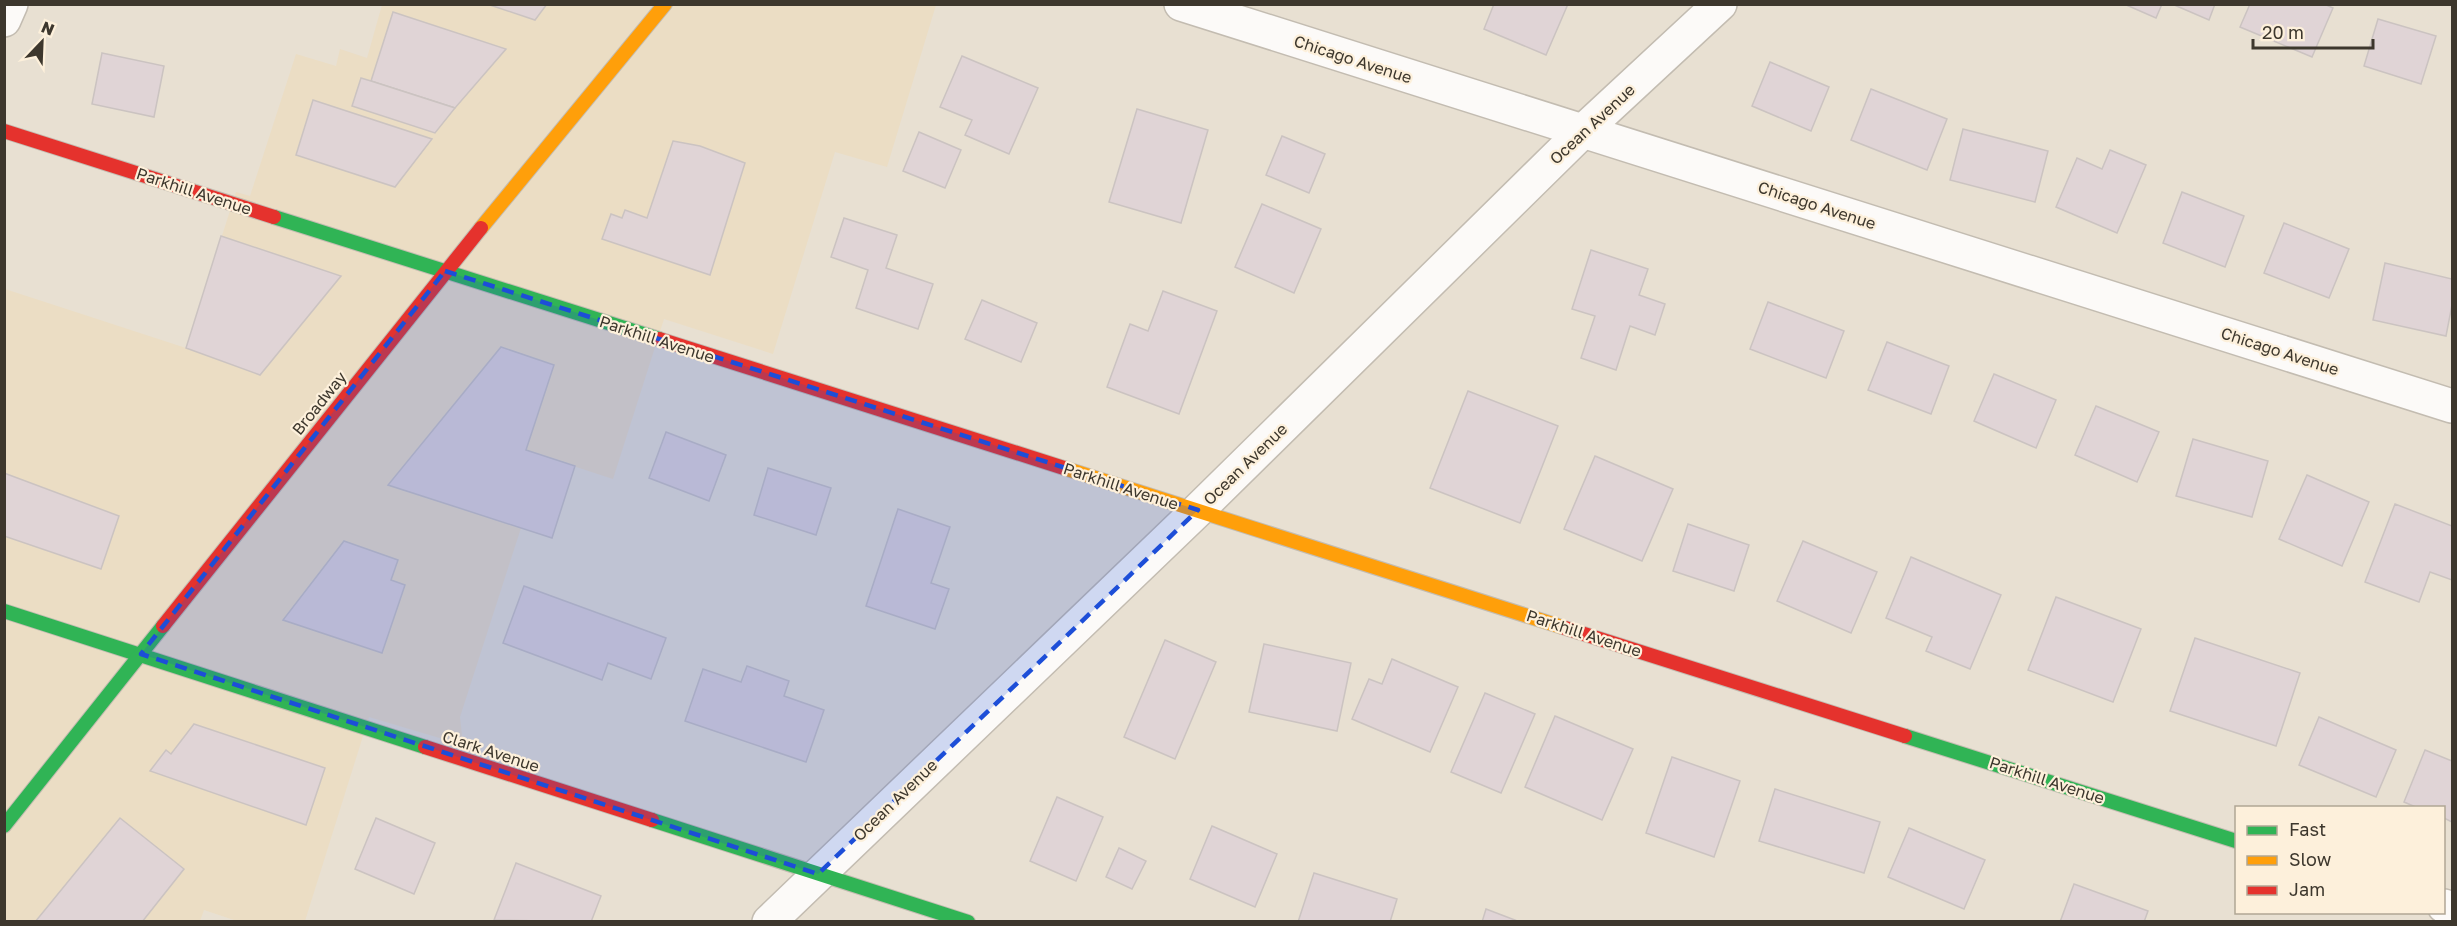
<svg xmlns="http://www.w3.org/2000/svg" width="2457" height="926" font-family="'Golos Text',sans-serif">
<rect width="100%" height="100%" fill="#e8e0d2"/>
<polygon fill="#ebddc4" points="382,5 936,5 887,167 835,152 773,354 664,319 613,479 570,465 521,528 460,717 463,745 369,717 305,921 237,921 204,910 200,921 5,922 5,289 186,348 236,192 250,196 296,54 336,66 340,49 367,58"/>
<g fill="#e0d4d6" stroke="#cbc3c1" stroke-width="1.5">
<polygon points="487,4 547,4 535,20"/>
<polygon points="1494,4 1568,4 1546,55 1484,29"/>
<polygon points="2124,4 2162,4 2156,18"/>
<polygon points="2172,4 2215,4 2209,20"/>
<polygon points="2250,4 2324,4 2333,8 2312,57 2240,27"/>
<polygon points="393,12 506,49 455,108 371,81"/>
<polygon points="2378,19 2436,36 2421,84 2364,66"/>
<polygon points="102,53 164,66 154,117 92,104"/>
<polygon points="962,56 1038,88 1009,154 965,135 972,120 940,107"/>
<polygon points="1770,62 1829,87 1811,131 1752,106"/>
<polygon points="361,78 371,81 455,108 435,133 352,106"/>
<polygon points="1871,89 1947,119 1927,170 1851,140"/>
<polygon points="313,100 432,139 395,187 296,155"/>
<polygon points="1137,109 1208,130 1181,223 1109,202"/>
<polygon points="1963,129 2048,151 2035,202 1950,180"/>
<polygon points="919,132 961,150 945,188 903,171"/>
<polygon points="1282,136 1325,154 1309,193 1266,175"/>
<polygon points="673,141 700,146 745,163 710,275 602,239 611,214 622,218 625,210 647,218"/>
<polygon points="2110,150 2146,165 2117,233 2056,207 2077,158 2102,169"/>
<polygon points="2182,192 2244,216 2225,267 2163,243"/>
<polygon points="1262,204 1321,229 1294,293 1235,267"/>
<polygon points="844,218 897,235 886,268 933,284 918,329 856,308 868,270 831,257"/>
<polygon points="2284,223 2349,249 2329,298 2264,273"/>
<polygon points="221,236 341,276 260,375 186,348"/>
<polygon points="1591,250 1648,269 1639,295 1665,304 1655,335 1630,326 1616,370 1581,358 1595,316 1572,309"/>
<polygon points="2385,263 2452,279 2452,305 2446,336 2373,320"/>
<polygon points="1163,291 1217,311 1179,414 1107,387 1130,324 1148,331"/>
<polygon points="982,300 1037,323 1021,362 965,339"/>
<polygon points="1768,302 1844,331 1826,378 1750,349"/>
<polygon points="1887,342 1949,366 1931,414 1868,390"/>
<polygon points="501,347 554,365 526,450 575,466 552,538 388,485"/>
<polygon points="1994,374 2056,400 2036,448 1974,421"/>
<polygon points="1468,391 1558,426 1520,523 1430,488"/>
<polygon points="2096,406 2159,432 2137,482 2075,455"/>
<polygon points="666,432 726,455 709,501 649,478"/>
<polygon points="2193,439 2268,461 2252,517 2176,496"/>
<polygon points="1595,456 1673,489 1642,561 1564,529"/>
<polygon points="768,468 831,488 816,535 754,515"/>
<polygon points="4,473 119,516 101,569 4,536"/>
<polygon points="2307,475 2369,502 2342,566 2279,539"/>
<polygon points="2395,504 2452,526 2452,580 2430,572 2419,602 2365,582"/>
<polygon points="898,509 950,527 931,583 949,589 935,629 866,606"/>
<polygon points="1688,524 1749,545 1734,591 1673,571"/>
<polygon points="344,541 398,560 391,580 405,585 382,653 283,620"/>
<polygon points="1803,541 1877,572 1851,633 1777,601"/>
<polygon points="1911,557 2001,595 1970,669 1926,651 1932,637 1886,618"/>
<polygon points="524,586 666,638 651,679 608,663 602,680 503,643"/>
<polygon points="2056,597 2141,629 2113,702 2028,670"/>
<polygon points="2195,638 2300,673 2276,746 2170,711"/>
<polygon points="1165,640 1216,662 1175,759 1124,737"/>
<polygon points="1264,644 1351,663 1337,731 1249,712"/>
<polygon points="1392,659 1458,687 1430,752 1352,719 1369,679 1382,684"/>
<polygon points="747,666 789,681 784,696 824,710 806,762 685,721 703,669 741,682"/>
<polygon points="1485,693 1535,714 1501,793 1451,772"/>
<polygon points="1555,716 1633,749 1602,820 1525,787"/>
<polygon points="2319,717 2396,750 2376,797 2299,765"/>
<polygon points="194,724 325,768 306,825 150,771 166,750 171,754"/>
<polygon points="2425,750 2452,761 2452,822 2444,818 2444,808 2418,808 2404,802"/>
<polygon points="1672,757 1740,781 1714,857 1646,833"/>
<polygon points="1775,789 1880,822 1864,873 1759,841"/>
<polygon points="1057,797 1103,817 1076,881 1030,861"/>
<polygon points="120,818 184,869 142,922 35,922"/>
<polygon points="376,818 435,843 414,894 355,869"/>
<polygon points="1212,826 1277,854 1255,907 1190,879"/>
<polygon points="1909,828 1985,860 1964,909 1888,877"/>
<polygon points="1119,848 1146,861 1132,889 1106,877"/>
<polygon points="516,863 601,896 591,922 494,920"/>
<polygon points="1314,873 1397,899 1390,922 1298,922"/>
<polygon points="2074,884 2148,911 2144,922 2060,922"/>
<polygon points="1486,909 1520,922 1482,922"/>
</g>
<g fill="none" stroke-linecap="round" stroke-linejoin="round">
<g stroke="#c3bcb1" stroke-width="36">
<g id="street">
<polyline points="1181,4 2452,406"/>
<polyline points="4,20 11,4"/>
<polyline points="2444,906 2452,909"/>
<polyline points="769,922 1198,510 1583,131 1720,4"/>
</g>
</g>
<g stroke="#c3bcb1" stroke-width="16">
<g id="fast">
<polyline points="274,217 659,339"/>
<polyline points="4,611 425,747"/>
<polyline points="1905,736 2236,841"/>
<polyline points="652,820 968,922"/>
<polyline points="4,826 163,626"/>
</g>
</g>
<g stroke="#c3bcb1" stroke-width="16">
<g id="slow">
<polyline points="481,228 665,4"/>
<polyline points="1064,468 1562,627"/>
</g>
</g>
<g stroke="#c3bcb1" stroke-width="16">
<g id="jam">
<polyline points="4,131 274,217"/>
<polyline points="659,339 1064,468"/>
<polyline points="163,626 481,228"/>
<polyline points="1562,627 1905,736"/>
<polyline points="425,747 652,820"/>
</g>
</g>
<use href="#street" stroke="#fcfaf8" stroke-width="33"/>
<use href="#fast" stroke="#30b455" stroke-width="14"/>
<use href="#slow" stroke="#ff9f0a" stroke-width="14"/>
<use href="#jam" stroke="#e5322d" stroke-width="14"/>
</g>
<path fill="#1d4ed8" fill-opacity="0.2" stroke="#1d4ed8" stroke-width="4.5" stroke-dasharray="12 8" stroke-linejoin="round" d="M445 271 1198 510 818 874 141 654Z"/>
<g text-anchor="middle" stroke-width="4.5" stroke-linejoin="round" paint-order="stroke">
<g font-size="16" fill="#3d372d" stroke="#fdf0db">
<text transform="translate(1353 59) rotate(18)" y="6">Chicago Avenue</text>
<text transform="translate(1592 124) rotate(-43)" y="6">Ocean Avenue</text>
<text transform="translate(194 191) rotate(18)" y="6">Parkhill Avenue</text>
<text transform="translate(1817 205) rotate(18)" y="6">Chicago Avenue</text>
<text transform="translate(657 339) rotate(18)" y="6">Parkhill Avenue</text>
<text transform="translate(2280 351) rotate(18)" y="6">Chicago Avenue</text>
<text transform="translate(319 403) rotate(-51)" y="6">Broadway</text>
<text transform="translate(1245 464) rotate(-44)" y="6">Ocean Avenue</text>
<text transform="translate(1121 486) rotate(18)" y="6">Parkhill Avenue</text>
<text transform="translate(1584 633) rotate(18)" y="6">Parkhill Avenue</text>
<text transform="translate(491 751) rotate(18)" y="6">Clark Avenue</text>
<text transform="translate(2047 780) rotate(18)" y="6">Parkhill Avenue</text>
<text transform="translate(895 800) rotate(-44)" y="6">Ocean Avenue</text>
</g>
</g>
<rect width="2457" height="926" fill="none" stroke="#3d372d" stroke-width="12"/>
<rect x="2235" y="806" width="210" height="108" fill="#fdf0db" stroke="#b0a695" stroke-width="1.5"/>
<rect x="2247" y="826" width="30" height="9" fill="#30b455" stroke="#b0a695" stroke-width="1.5"/>
<text x="2289" y="836" font-size="18" fill="#3d372d">Fast</text>
<rect x="2247" y="856" width="30" height="9" fill="#ff9f0a" stroke="#b0a695" stroke-width="1.5"/>
<text x="2289" y="866" font-size="18" fill="#3d372d">Slow</text>
<rect x="2247" y="886" width="30" height="9" fill="#e5322d" stroke="#b0a695" stroke-width="1.5"/>
<text x="2289" y="896" font-size="18" fill="#3d372d">Jam</text>
<g transform="translate(42 42) rotate(23)" stroke="#fdf0db" stroke-width="4.5" paint-order="stroke">
<path d="M0-4.5L10 22L0 15L-10 22Z" fill="#3d372d"/>
<text y="-9" font-size="16" font-weight="bold" text-anchor="middle" fill="#3d372d">N</text>
</g>
<path d="M2253 39v9h120v-9" fill="none" stroke="#3d372d" stroke-width="3"/>
<text x="2262" y="39" font-size="18" fill="#3d372d" stroke="#fdf0db" stroke-width="4.5" paint-order="stroke">20 m</text>
</svg>
